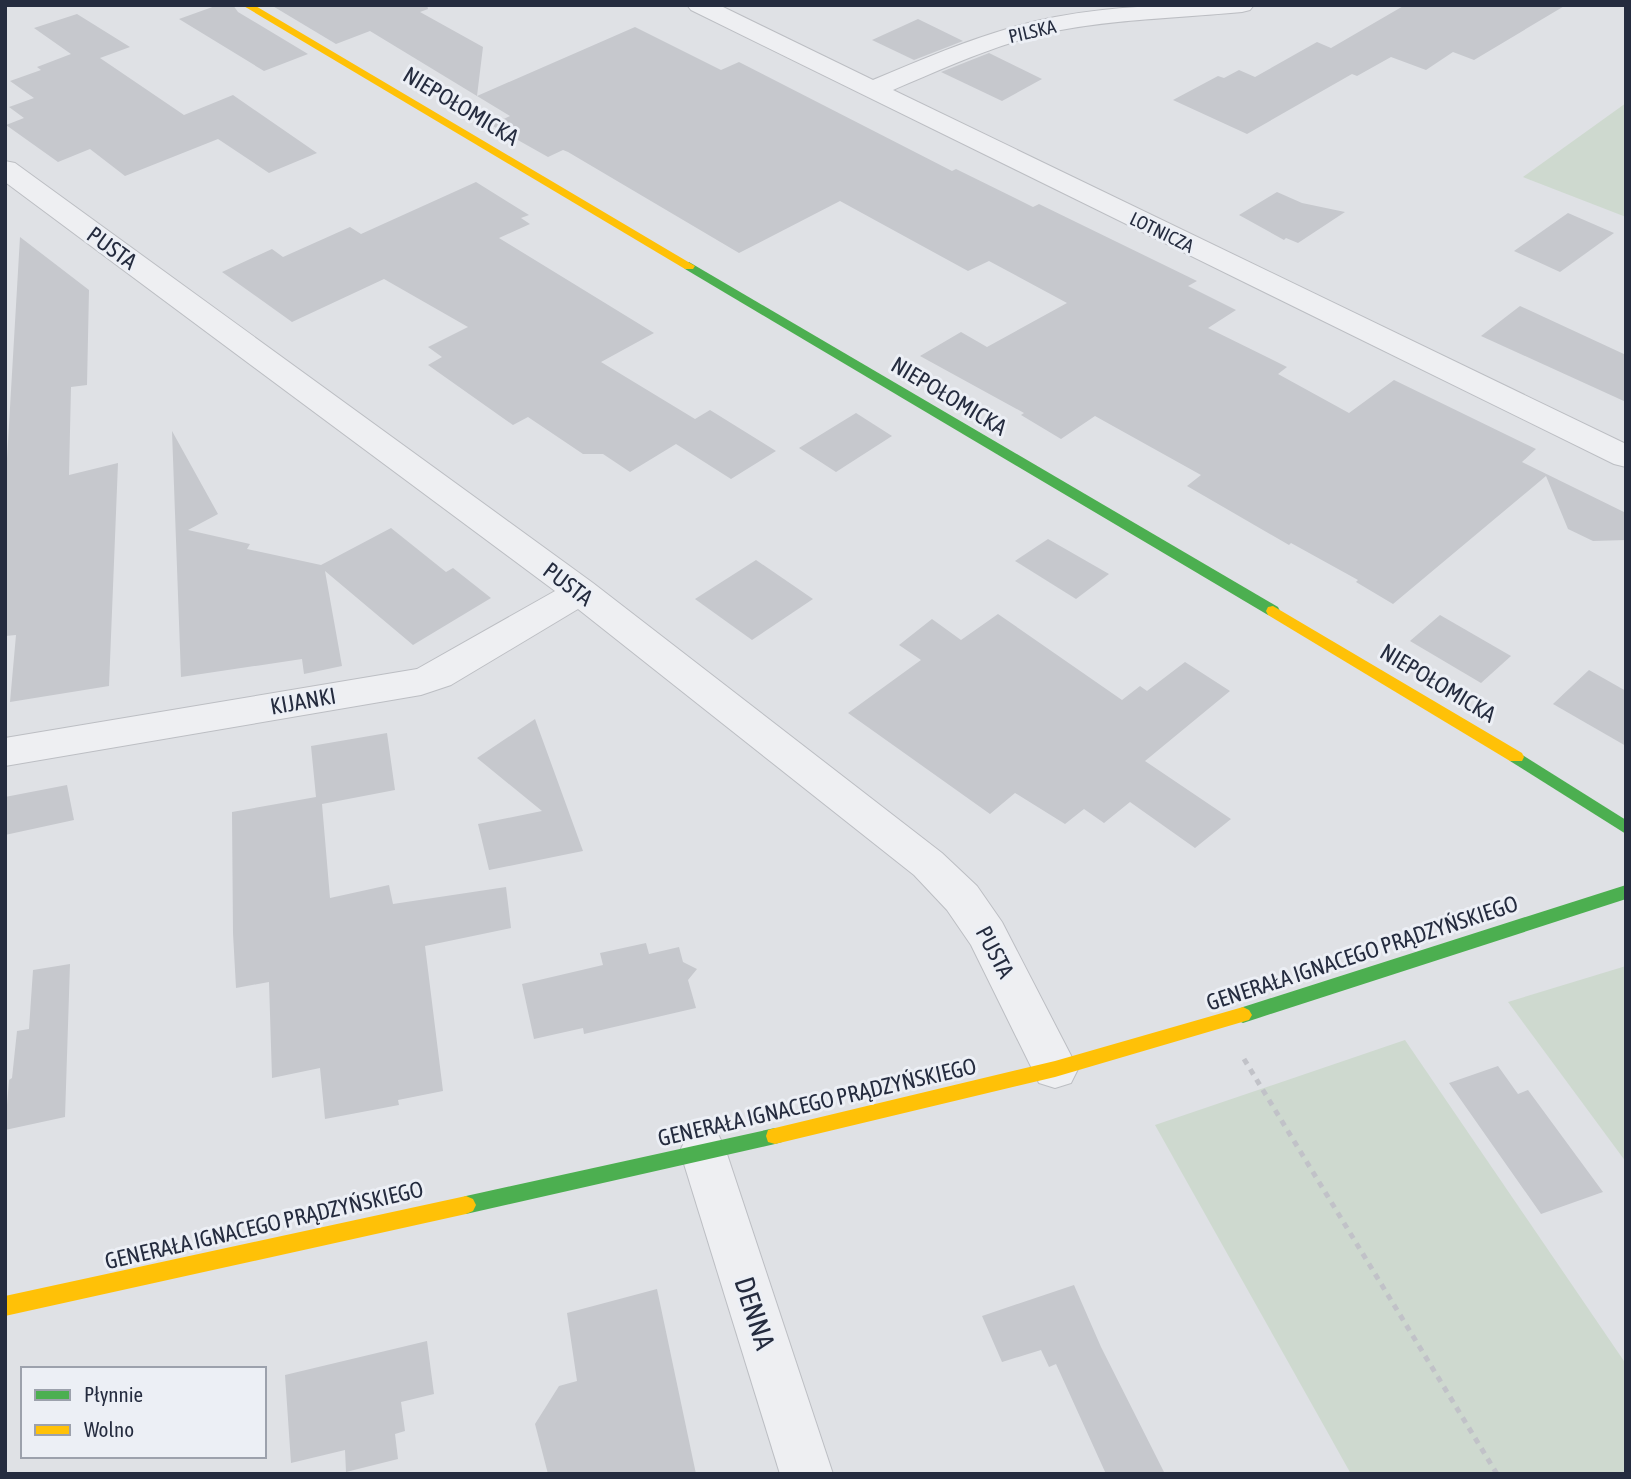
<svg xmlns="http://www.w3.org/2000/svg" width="1631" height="1479" font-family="'Asap Condensed',sans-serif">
<rect width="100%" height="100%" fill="#dfe1e5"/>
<g fill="#ced9cf">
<polygon points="1626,103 1626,217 1523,177"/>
<polygon points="1626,966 1626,1162 1508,1002"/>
<polygon points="1405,1040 1626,1364 1626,1474 1351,1474 1155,1125"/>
</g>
<g fill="#c6c8cd">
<polygon points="218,5 233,5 238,12 308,54 264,71 179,19"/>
<polygon points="271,5 427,5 428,9 420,12 483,47 477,96 370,31 336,44"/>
<polygon points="1405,5 1566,5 1474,60 1453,52 1426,70 1391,57 1357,76 1352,74 1247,134 1173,100 1218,76 1224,78 1239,70 1255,77 1317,42 1331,48"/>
<polygon points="77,14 130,47 100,58 184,115 233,95 317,153 269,173 218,139 125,176 90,149 58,162 6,125 24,118 9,107 34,98 10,81 41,70 37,67 71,54 34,28"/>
<polygon points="918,19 963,41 914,60 872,40"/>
<polygon points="635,27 721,70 739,62 952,171 956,169 1033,207 1039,204 1197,281 1188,286 1236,310 1208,328 1287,367 1278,374 1349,413 1394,380 1536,449 1522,462 1626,513 1626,540 1593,541 1568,529 1546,476 1393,604 1356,582 1358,580 1291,543 1289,545 1187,486 1201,475 1095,416 1061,439 1021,415 1024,413 920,356 961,332 987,347 1067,303 989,261 968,271 840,201 739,253 568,152 563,150 548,157 491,125 510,116 477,96"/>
<polygon points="989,53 1042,79 1002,101 941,72"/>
<polygon points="476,182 529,215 521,218 530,224 499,238 654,333 601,362 695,419 710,410 776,451 731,479 676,444 630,472 603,454 583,454 528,417 513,425 428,365 442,357 428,347 468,327 384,279 292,322 222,272 272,249 283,257 350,227 361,234"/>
<polygon points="1277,192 1302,203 1345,212 1298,243 1286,238 1284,240 1239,215"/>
<polygon points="1568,213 1614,233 1560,272 1514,251"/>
<polygon points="20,237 89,290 87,385 71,387 69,475 118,463 109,686 10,702 16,635 5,636 5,493"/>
<polygon points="1520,306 1626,355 1626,402 1481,336"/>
<polygon points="856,413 892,436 836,472 799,448"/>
<polygon points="172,431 218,514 188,530 250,544 247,549 321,565 391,528 446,572 453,568 491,598 413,645 325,571 342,666 304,674 302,659 181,677"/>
<polygon points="1048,539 1109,574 1076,599 1015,561"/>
<polygon points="756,560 813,599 752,640 695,599"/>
<polygon points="998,614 1122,700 1140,686 1147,691 1185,662 1230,691 1145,761 1231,819 1195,848 1130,802 1104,823 1084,809 1065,824 1015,793 990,814 848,713 921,660 899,645 932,619 961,640"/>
<polygon points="1440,615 1511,656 1481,683 1410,641"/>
<polygon points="1589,670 1626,691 1626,746 1553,704"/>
<polygon points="535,719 583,851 489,870 478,824 542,811 477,758"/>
<polygon points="387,733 395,790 322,804 330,898 389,885 393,904 506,887 511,928 425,946 443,1091 398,1100 399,1105 325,1119 320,1068 272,1078 269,982 236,988 233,933 232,812 316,797 311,746"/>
<polygon points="67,785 74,820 5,835 5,797"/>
<polygon points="646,943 649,954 679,947 683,962 697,969 688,980 696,1008 584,1034 583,1028 534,1039 522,984 603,965 600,953"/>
<polygon points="70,964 65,1117 5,1130 9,1080 12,1078 17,1031 29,1029 33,970"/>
<polygon points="1498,1066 1518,1094 1528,1090 1603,1192 1541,1214 1449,1083"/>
<polygon points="1074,1285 1101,1347 1165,1474 1106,1474 1056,1364 1049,1367 1041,1350 1002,1362 982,1316"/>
<polygon points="657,1289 696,1474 548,1474 535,1424 559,1386 577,1381 567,1313"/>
<polygon points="427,1341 434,1394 401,1402 405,1431 395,1434 398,1459 346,1472 345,1450 291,1463 285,1375"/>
</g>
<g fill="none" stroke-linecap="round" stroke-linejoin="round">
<g stroke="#bcbec3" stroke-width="2">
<g id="street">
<path d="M687 5H719L873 80C932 55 992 29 1055 17 1121 4 1187 5 1254 5L1250 10 1242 12C1180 18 1116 19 1055 31 999 43 946 67 893 90L1626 444V467L1614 464 691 10Z"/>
<polygon points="5,161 15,163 593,583 942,853 977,886 1002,922 1078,1069 1071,1083 1055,1088 1039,1083 971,945 947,910 914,875 578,609 451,685 421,695 5,766 5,738 417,669 555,591 5,182"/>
<polygon points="703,1130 719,1136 726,1151 833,1474 780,1474 680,1151 687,1136"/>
</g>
</g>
<polyline stroke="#c1c2c8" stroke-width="5" stroke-dasharray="6 6" stroke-linecap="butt" points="1244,1059 1497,1474"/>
<use href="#street" fill="#eeeff2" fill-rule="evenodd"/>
<g fill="#4caf50" fill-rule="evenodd">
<polygon points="689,262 1278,607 1280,611 1273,616 1268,615 685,269 683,266"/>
<polygon points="1516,751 1626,820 1626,834 1510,761 1508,757"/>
<polygon points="1626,885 1626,899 1243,1023 1237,1020 1234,1015 1237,1010 1243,1007"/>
<polygon points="775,1128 782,1130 784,1136 782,1142 775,1144 466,1214 459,1211 456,1205 459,1199 466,1196"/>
</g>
<g fill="#ffc107" fill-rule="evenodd">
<polygon points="242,5 254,5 695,266 693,269 685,269"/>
<polygon points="1273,606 1522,753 1524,757 1522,761 1510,761 1268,615 1266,611 1268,607"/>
<polygon points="1243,1007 1249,1010 1252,1015 1249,1020 1055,1077 775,1144 768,1142 766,1136 768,1130 775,1128 1055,1061"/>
<polygon points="466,1196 473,1199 476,1205 473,1211 466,1214 5,1316 5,1296"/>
</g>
</g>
<g text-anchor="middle" stroke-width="6" stroke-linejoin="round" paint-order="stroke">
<g font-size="19" fill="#252c3f" stroke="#eceff5">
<text transform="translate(1032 31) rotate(-13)" y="7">PILSKA</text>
<text transform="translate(1162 232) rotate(26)" y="7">LOTNICZA</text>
</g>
<g font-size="23" fill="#252c3f" stroke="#eceff5">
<text transform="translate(461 106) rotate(31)" y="8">NIEPOŁOMICKA</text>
<text transform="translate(112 248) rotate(36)" y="8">PUSTA</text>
<text transform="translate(949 396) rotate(31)" y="8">NIEPOŁOMICKA</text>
<text transform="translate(568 584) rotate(37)" y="8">PUSTA</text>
<text transform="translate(1438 683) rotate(31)" y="8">NIEPOŁOMICKA</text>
<text transform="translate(303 701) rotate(-10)" y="8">KIJANKI</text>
<text transform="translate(995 952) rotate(62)" y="8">PUSTA</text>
<text transform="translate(1362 953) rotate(-18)" y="8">GENERAŁA IGNACEGO PRĄDZYŃSKIEGO</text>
<text transform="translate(817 1102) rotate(-13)" y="8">GENERAŁA IGNACEGO PRĄDZYŃSKIEGO</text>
<text transform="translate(264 1225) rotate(-13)" y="8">GENERAŁA IGNACEGO PRĄDZYŃSKIEGO</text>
</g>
<g font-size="28" fill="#252c3f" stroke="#eceff5">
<text transform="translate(755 1313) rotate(72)" y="10">DENNA</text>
</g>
</g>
<rect width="1631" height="1479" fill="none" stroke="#252c3f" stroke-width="14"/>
<rect x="21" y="1367" width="245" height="91" fill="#eceff5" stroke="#9ca1ac" stroke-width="2"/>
<rect x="35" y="1390" width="35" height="10" fill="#4caf50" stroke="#9ca1ac" stroke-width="2"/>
<text x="84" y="1402" font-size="21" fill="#252c3f">Płynnie</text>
<rect x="35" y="1425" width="35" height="10" fill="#ffc107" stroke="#9ca1ac" stroke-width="2"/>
<text x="84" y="1437" font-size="21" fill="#252c3f">Wolno</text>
</svg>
